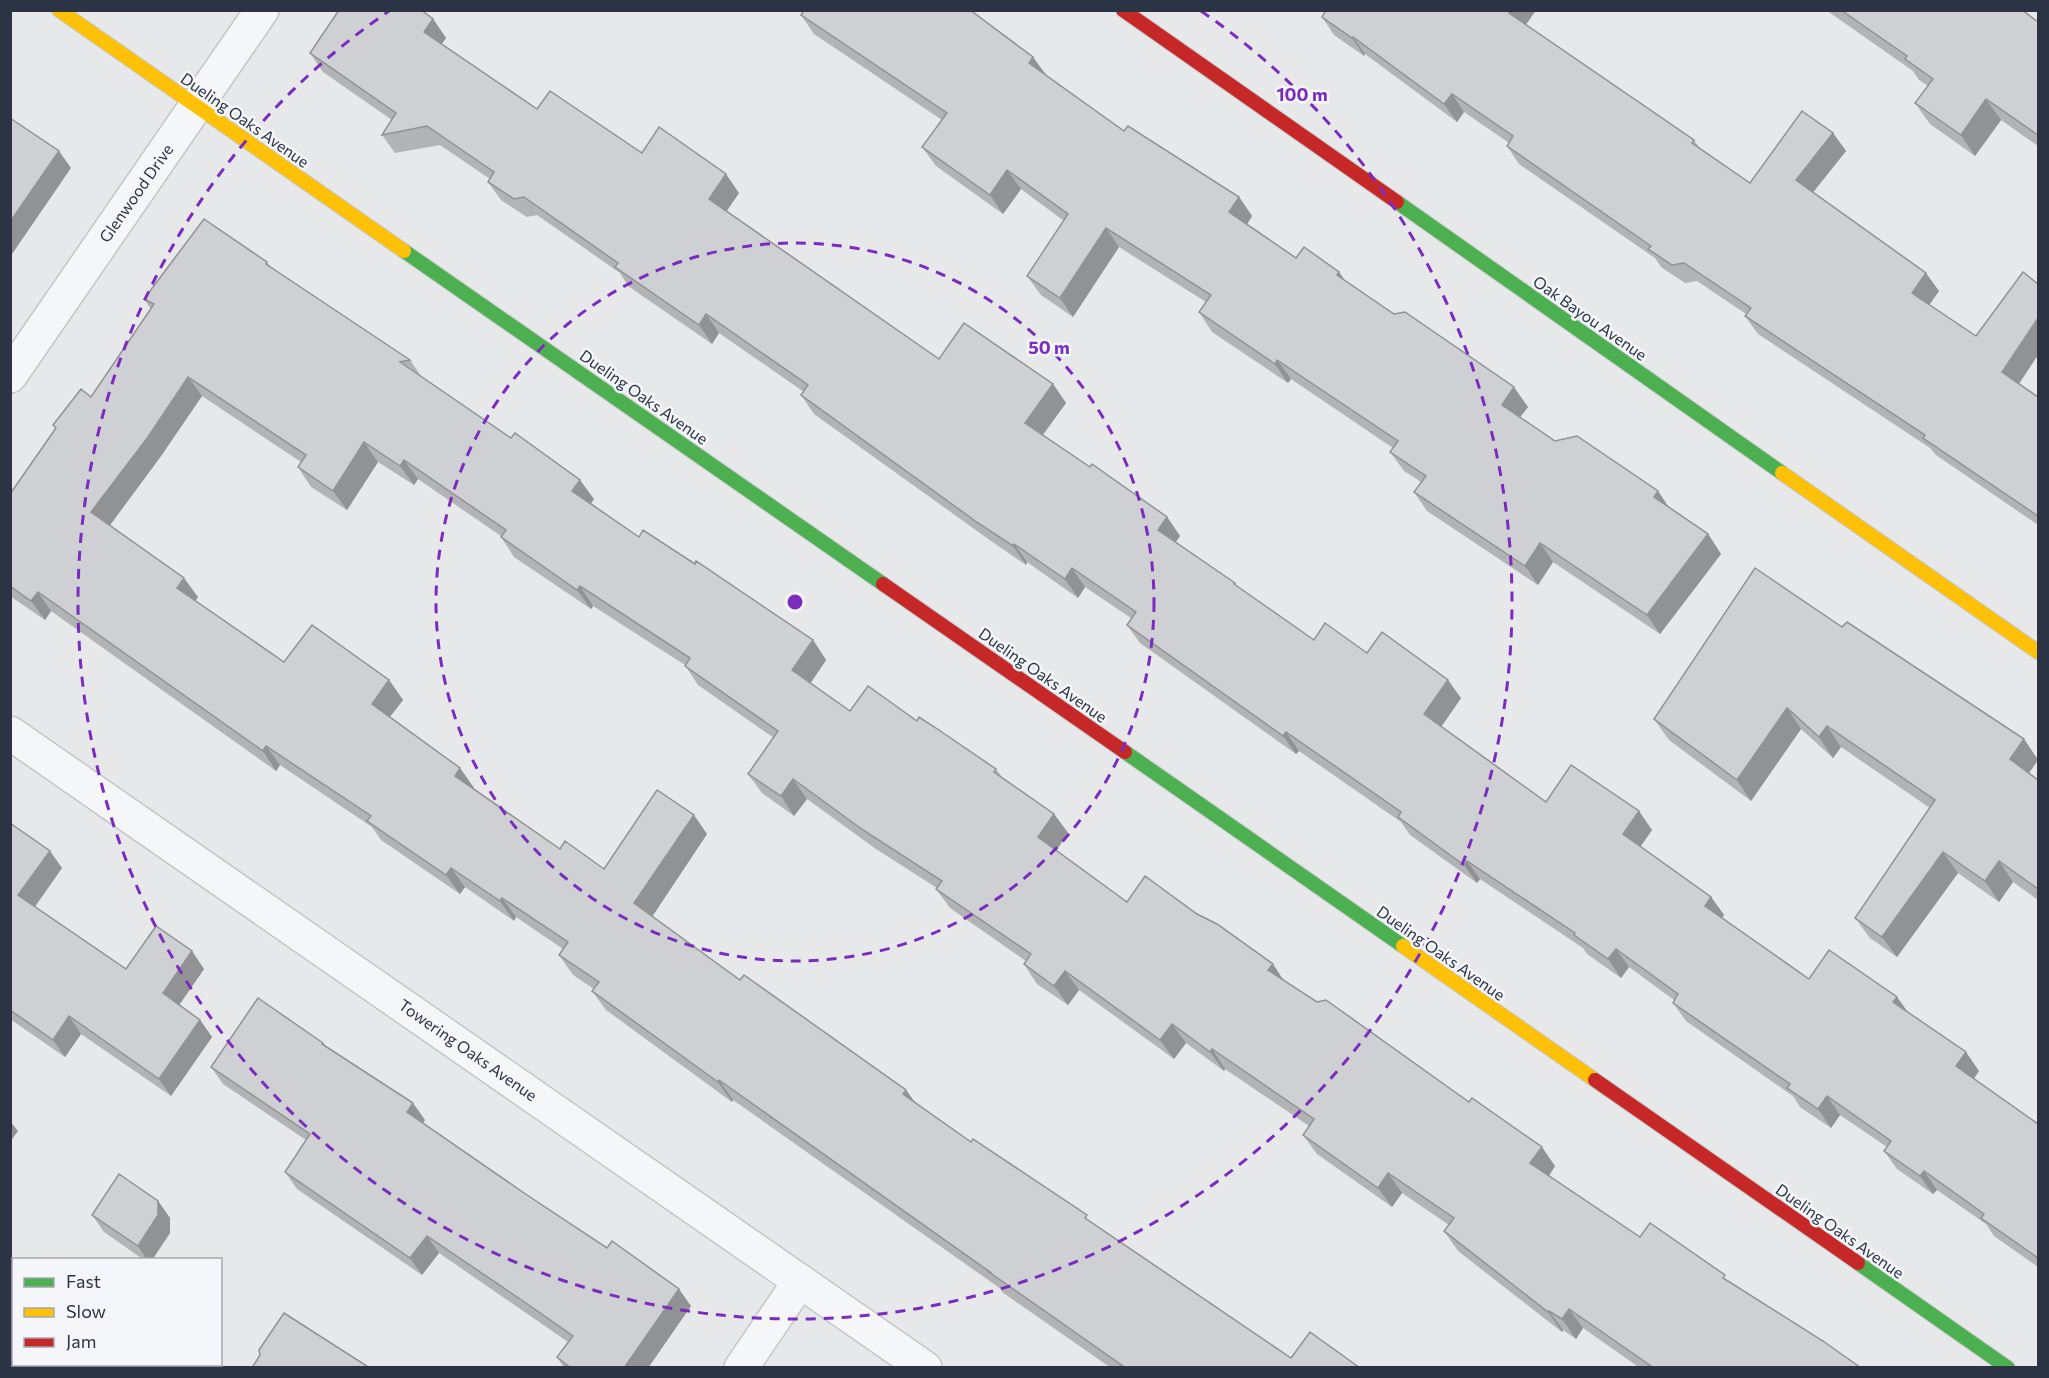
<svg xmlns="http://www.w3.org/2000/svg" width="2049" height="1378" font-family="Commissioner,sans-serif">
<rect width="100%" height="100%" fill="#e6e8ea"/>
<g fill="none" stroke-linecap="round" stroke-linejoin="round">
<g stroke="#c4c6c8" stroke-width="36">
<g id="street">
<polyline points="10,376 262,10"/>
<polyline points="10,733 925,1368"/>
<polyline points="20,1364 24,1368"/>
<polyline points="741,1368 800,1281"/>
</g>
</g>
<g stroke="#c4c6c8" stroke-width="16">
<g id="fast">
<polyline points="1397,202 1782,473"/>
<polyline points="404,251 883,584"/>
<polyline points="1125,752 1403,946"/>
<polyline points="1858,1263 2008,1368"/>
</g>
</g>
<g stroke="#c4c6c8" stroke-width="16">
<g id="slow">
<polyline points="59,10 404,251"/>
<polyline points="1782,473 2038,652"/>
<polyline points="1403,946 1595,1080"/>
</g>
</g>
<g stroke="#c4c6c8" stroke-width="16">
<g id="jam">
<polyline points="1123,10 1397,202"/>
<polyline points="883,584 1125,752"/>
<polyline points="1595,1080 1858,1263"/>
</g>
</g>
<use href="#street" stroke="#f5f6f7" stroke-width="33"/>
<use href="#fast" stroke="#4caf50" stroke-width="14"/>
<use href="#slow" stroke="#ffc107" stroke-width="14"/>
<use href="#jam" stroke="#c62828" stroke-width="14"/>
</g>
<g fill="#b1b3b5">
<polygon points="1324,10 1536,10 1526,25 1694,140 1699,147 1750,183 1833,133 1846,151 1813,193 1939,291 1929,304 2019,384 2038,397 2038,525 1936,455 1930,448 1758,334 1745,316 1746,314 1697,281 1685,283 1661,267 1655,258 1519,164 1507,146 1509,143 1464,112 1457,122 1365,54 1364,56 1334,35 1322,17 1326,12"/>
<polygon points="1826,10 2022,10 2038,22 2038,146 2001,120 1975,156 1930,124 1915,103 1928,86 1919,80 1913,71"/>
<polygon points="801,15 1047,76 1124,131 1239,197 1252,216 1247,224 1296,258 1339,272 1345,281 1528,407 1520,417 1555,441 1658,491 1670,509 1708,534 1721,554 1660,634 1553,562 1538,585 1427,511 1414,492 1421,482 1404,471 1390,452 1393,448 1291,379 1288,383 1212,332 1199,312 1206,302 1119,247 1073,317 1041,295 1027,276 1064,221 1021,189 1003,214 936,166 922,147 942,120 814,34"/>
<polygon points="433,19 446,38 442,44 537,109 739,193 726,211 939,359 1053,384 1066,403 1043,435 1090,467 1167,517 1180,536 1176,542 1235,583 1237,586 1314,640 1367,653 1461,698 1441,727 1546,802 1652,830 1640,847 1711,897 1724,915 1722,918 1809,979 1907,1012 1979,1071 1974,1079 2038,1124 2038,1267 1994,1236 1986,1224 1937,1190 1933,1194 1897,1169 1884,1151 1887,1147 1840,1115 1831,1128 1800,1107 1793,1096 1686,1021 1673,1003 1674,1000 1629,967 1621,978 1587,954 1583,948 1480,879 1477,883 1410,835 1401,822 1299,751 1296,754 1140,643 1127,625 1131,618 1085,587 1078,598 1027,562 1026,565 991,541 814,414 801,395 804,392 719,333 712,344 628,286 620,273 537,215 527,217 501,200 488,182 490,179 440,145 395,153 382,135 392,120 323,72 310,53"/>
<polygon points="267,262 271,268 410,360 421,376 594,499 591,503 639,537 813,640 826,660 811,683 850,711 917,721 996,769 1002,777 1054,814 1068,833 1056,850 1127,902 1284,980 1555,1166 1549,1176 1640,1237 1729,1281 1861,1368 1640,1368 1583,1328 1576,1339 1563,1330 1562,1332 1458,1251 1444,1231 1449,1225 1402,1193 1392,1207 1317,1154 1303,1135 1309,1126 1225,1069 1224,1071 1186,1043 1174,1059 1079,990 1068,1005 1037,984 1024,964 1026,961 950,908 936,889 937,888 876,849 807,799 794,816 762,793 748,774 774,738 698,685 685,665 593,606 591,609 514,557 501,537 501,536 418,479 414,485 378,462 347,510 311,487 298,467 301,462 202,396 161,456 110,525 198,597 195,601 284,662 389,680 403,700 390,717 460,768 474,788 473,788 560,849 604,869 707,834 652,916 740,980 906,1090 915,1102 971,1142 1093,1223 1291,1358 1360,1368 1111,1368 1002,1292 1001,1289 733,1100 732,1102 606,1010 592,991 594,989 573,975 559,955 563,949 516,917 514,921 465,887 460,894 381,840 372,827 280,765 276,771 51,611 45,620 10,596 10,494 56,429 53,425 91,397 151,309 144,299"/>
<polygon points="1842,627 2024,739 2038,760 2029,773 2038,780 2038,900 2013,882 1999,902 1958,873 1897,957 1870,938 1855,918 1930,808 1841,747 1833,758 1801,729 1751,801 1669,740 1654,719"/>
<polygon points="10,823 62,868 35,907 126,969 204,969 179,1005 200,1020 212,1037 171,1096 81,1034 65,1057 10,1019"/>
<polygon points="323,1043 326,1046 425,1120 423,1123 527,1195 691,1306 648,1368 564,1368 557,1357 568,1342 439,1253 422,1275 297,1189 285,1172 306,1140 223,1084 211,1067"/>
<polygon points="158,1201 170,1218 170,1233 152,1260 144,1260 104,1232 92,1215"/>
</g>
<g fill="#909294">
<polygon points="1511,10 1536,10 1521,31 1509,13"/>
<polygon points="433,19 446,38 437,50 424,32"/>
<polygon points="1353,37 1365,54 1364,56 1352,38"/>
<polygon points="1033,57 1047,76 1029,63"/>
<polygon points="1452,94 1464,112 1457,122 1444,104"/>
<polygon points="1986,99 2001,120 1975,156 1961,135"/>
<polygon points="1833,133 1846,151 1808,198 1796,180"/>
<polygon points="59,151 71,168 10,257 10,222"/>
<polygon points="1007,170 1021,189 1003,214 990,195"/>
<polygon points="726,174 739,193 722,218 709,199"/>
<polygon points="1239,197 1252,216 1243,231 1229,212"/>
<polygon points="1106,228 1119,247 1073,317 1060,298"/>
<polygon points="1339,272 1352,291 1337,275"/>
<polygon points="1926,273 1939,291 1925,311 1912,293"/>
<polygon points="706,314 719,333 712,344 699,325"/>
<polygon points="2038,318 2038,355 2015,390 2002,372"/>
<polygon points="1277,360 1291,379 1288,383 1275,364"/>
<polygon points="188,377 202,396 161,456 105,532 91,512"/>
<polygon points="1053,384 1066,403 1038,441 1025,423"/>
<polygon points="1514,387 1528,407 1515,424 1502,405"/>
<polygon points="364,442 378,462 347,510 333,491"/>
<polygon points="404,460 418,479 414,485 400,466"/>
<polygon points="580,480 594,499 586,510 572,491"/>
<polygon points="1658,491 1671,511 1654,497"/>
<polygon points="1167,517 1180,536 1171,548 1158,530"/>
<polygon points="1708,534 1721,554 1660,634 1647,615"/>
<polygon points="1540,543 1553,562 1538,585 1525,566"/>
<polygon points="1014,544 1027,562 1026,565 1013,546"/>
<polygon points="1072,568 1085,587 1078,598 1065,579"/>
<polygon points="184,578 198,597 190,608 177,588"/>
<polygon points="580,586 593,606 591,609 577,590"/>
<polygon points="38,592 51,611 45,620 31,601"/>
<polygon points="813,640 826,660 806,689 792,670"/>
<polygon points="389,680 403,700 385,723 372,704"/>
<polygon points="1448,680 1461,698 1437,733 1424,714"/>
<polygon points="1787,708 1801,729 1751,801 1737,780"/>
<polygon points="1827,726 1841,747 1833,758 1819,737"/>
<polygon points="1286,732 1299,751 1296,754 1283,736"/>
<polygon points="2024,739 2038,760 2024,780 2010,759"/>
<polygon points="266,746 280,765 276,771 263,751"/>
<polygon points="460,768 474,788 469,795 455,776"/>
<polygon points="793,779 807,799 794,816 781,796"/>
<polygon points="1639,811 1652,830 1636,853 1623,834"/>
<polygon points="1054,814 1068,833 1052,857 1038,837"/>
<polygon points="694,815 707,834 648,923 634,903"/>
<polygon points="50,851 62,868 30,913 18,895"/>
<polygon points="1943,852 1958,873 1897,957 1882,937"/>
<polygon points="1467,861 1480,879 1477,883 1464,865"/>
<polygon points="1999,861 2013,882 1999,902 1985,881"/>
<polygon points="451,868 465,887 460,894 446,875"/>
<polygon points="1711,897 1724,915 1718,924 1705,906"/>
<polygon points="502,898 516,917 514,921 500,901"/>
<polygon points="1616,949 1629,967 1621,978 1608,959"/>
<polygon points="192,951 204,969 175,1011 163,993"/>
<polygon points="1273,964 1286,984 1268,970"/>
<polygon points="1065,971 1079,990 1068,1005 1054,986"/>
<polygon points="1897,997 1910,1015 1893,1002"/>
<polygon points="69,1016 81,1034 65,1057 53,1040"/>
<polygon points="200,1020 212,1037 171,1096 159,1079"/>
<polygon points="1172,1024 1186,1043 1174,1059 1160,1040"/>
<polygon points="1212,1049 1225,1069 1224,1071 1210,1052"/>
<polygon points="1966,1052 1979,1071 1969,1085 1956,1066"/>
<polygon points="719,1080 733,1100 732,1102 718,1082"/>
<polygon points="906,1090 920,1110 903,1094"/>
<polygon points="1827,1096 1840,1115 1831,1128 1818,1109"/>
<polygon points="413,1103 425,1120 419,1129 407,1112"/>
<polygon points="10,1121 18,1131 10,1142"/>
<polygon points="1542,1147 1555,1166 1544,1183 1530,1163"/>
<polygon points="1924,1171 1937,1190 1933,1194 1920,1176"/>
<polygon points="1388,1173 1402,1193 1392,1207 1378,1188"/>
<polygon points="158,1201 170,1218 170,1233 152,1260 147,1260 138,1246"/>
<polygon points="427,1236 439,1253 422,1275 410,1258"/>
<polygon points="679,1289 691,1306 648,1368 624,1368"/>
<polygon points="1569,1309 1583,1328 1576,1339 1562,1319"/>
<polygon points="1549,1311 1563,1330 1562,1332 1548,1312"/>
</g>
<g fill="#ced0d3" stroke="#909294" stroke-width="1.5">
<polygon points="339,10 421,10 433,19 424,32 537,109 550,91 642,153 659,127 726,174 709,199 939,359 964,323 1053,384 1025,423 1090,467 1092,464 1167,517 1158,530 1235,583 1234,584 1314,640 1325,623 1367,653 1382,632 1448,680 1424,714 1546,802 1571,765 1639,811 1623,834 1711,897 1705,906 1809,979 1829,950 1897,997 1893,1002 1966,1052 1956,1066 2038,1124 2038,1258 1981,1218 1984,1214 1924,1171 1920,1176 1884,1151 1891,1141 1827,1096 1818,1109 1787,1088 1790,1084 1673,1003 1678,994 1616,949 1608,959 1574,935 1575,933 1467,861 1464,865 1398,817 1401,812 1286,732 1283,736 1127,625 1136,612 1072,568 1065,579 1014,544 1013,546 978,523 801,395 808,385 706,314 699,325 615,267 618,263 524,197 514,199 488,182 494,172 427,126 382,135 396,113 310,53"/>
<polygon points="804,10 970,10 1033,57 1029,63 1124,131 1128,126 1239,197 1229,212 1296,258 1304,247 1339,272 1337,275 1394,314 1405,312 1514,387 1502,405 1555,441 1577,436 1658,491 1654,497 1708,534 1647,615 1540,543 1525,566 1414,492 1426,476 1390,452 1398,441 1277,360 1275,364 1199,312 1211,295 1106,228 1060,298 1027,276 1068,214 1007,170 990,195 922,147 947,113 801,15"/>
<polygon points="1326,10 1511,10 1509,13 1694,140 1692,143 1750,183 1802,111 1833,133 1796,180 1926,273 1912,293 1976,336 2023,272 2038,284 2038,318 2002,372 2038,397 2038,516 1923,438 1925,435 1745,316 1751,308 1684,263 1672,265 1648,249 1651,246 1507,146 1513,136 1452,94 1444,104 1353,37 1352,38 1322,17"/>
<polygon points="1841,10 2022,10 2038,22 2038,135 1986,99 1961,135 1915,103 1933,79 1905,59 1907,56"/>
<polygon points="10,118 59,151 10,222"/>
<polygon points="204,219 267,262 266,264 410,360 400,362 511,438 515,433 580,480 572,491 639,537 643,530 695,564 696,561 813,640 792,670 850,711 868,686 917,721 919,717 936,728 996,769 994,772 1054,814 1038,837 1127,902 1145,876 1197,914 1217,924 1273,964 1268,970 1317,1002 1326,1000 1469,1102 1472,1098 1542,1147 1530,1163 1640,1237 1650,1223 1725,1275 1723,1278 1823,1341 1861,1368 1654,1368 1569,1309 1562,1319 1549,1311 1548,1312 1444,1231 1454,1218 1388,1173 1378,1188 1303,1135 1314,1119 1212,1049 1210,1052 1172,1024 1160,1040 1065,971 1054,986 1024,964 1031,954 936,889 942,881 863,830 793,779 781,796 748,774 778,731 685,666 690,658 580,586 577,590 501,537 506,530 404,460 400,466 364,442 333,491 298,467 306,455 188,377 148,437 91,512 184,578 177,588 284,662 312,625 389,680 372,704 460,768 455,776 560,849 565,841 604,869 657,790 694,815 634,903 740,980 744,975 906,1090 903,1094 971,1142 973,1139 1087,1215 1085,1218 1291,1358 1310,1332 1360,1368 1126,1368 989,1272 990,1272 719,1080 718,1082 592,991 599,982 559,955 568,942 502,898 500,901 451,868 446,875 367,821 371,816 266,746 263,751 38,592 31,601 10,586 10,494 56,428 53,425 81,389 91,397 154,304 144,299"/>
<polygon points="1755,568 1842,627 1847,622 2024,739 2010,759 2038,780 2038,889 1999,861 1985,881 1943,852 1882,937 1855,918 1935,800 1827,726 1819,737 1787,708 1737,780 1654,719"/>
<polygon points="10,823 50,851 18,895 126,969 156,926 192,951 163,993 200,1020 159,1079 69,1016 53,1040 10,1010"/>
<polygon points="258,998 323,1043 322,1044 413,1103 407,1112 527,1195 607,1248 612,1241 679,1289 624,1368 571,1368 557,1357 573,1336 523,1301 427,1236 410,1258 285,1172 310,1134 211,1067"/>
<polygon points="119,1174 158,1201 158,1215 138,1246 92,1215"/>
<polygon points="284,1313 370,1368 252,1368 260,1355 259,1350"/>
</g>
<g fill="none" stroke="#7b2cbf" stroke-width="3" stroke-dasharray="10 8">
<circle cx="795" cy="602" r="359"/>
<path d="M1201 11A717 717 0 1 1 389 11"/>
</g>
<g text-anchor="middle" stroke-width="5" stroke-linejoin="round" paint-order="stroke">
<g font-size="16" fill="#2b3445" stroke="#f4f6f9">
<text transform="translate(245 120) rotate(35)" y="6">Dueling Oaks Avenue</text>
<text transform="translate(136 193) rotate(-55)" y="6">Glenwood Drive</text>
<text transform="translate(1590 318) rotate(35)" y="6">Oak Bayou Avenue</text>
<text transform="translate(644 397) rotate(35)" y="6">Dueling Oaks Avenue</text>
<text transform="translate(1043 675) rotate(35)" y="6">Dueling Oaks Avenue</text>
<text transform="translate(1441 953) rotate(35)" y="6">Dueling Oaks Avenue</text>
<text transform="translate(468 1050) rotate(35)" y="6">Towering Oaks Avenue</text>
<text transform="translate(1840 1231) rotate(35)" y="6">Dueling Oaks Avenue</text>
</g>
</g>
<circle cx="795" cy="602" r="9" fill="#7b2cbf" stroke="#f4f6f9" stroke-width="3"/>
<g font-size="18" text-anchor="middle" font-weight="bold" fill="#7b2cbf" stroke="#f4f6f9" stroke-width="5" stroke-linejoin="round" paint-order="stroke">
<text x="1302" y="101">100 m</text>
<text x="1049" y="354">50 m</text>
</g>
<rect width="2049" height="1378" fill="none" stroke="#2b3445" stroke-width="24"/>
<rect x="12" y="1258" width="210" height="108" fill="#f4f6f9" stroke="#a4a8b1" stroke-width="1.5"/>
<rect x="24" y="1278" width="30" height="9" fill="#4caf50" stroke="#a4a8b1" stroke-width="1.5"/>
<text x="66" y="1288" font-size="18" fill="#2b3445">Fast</text>
<rect x="24" y="1308" width="30" height="9" fill="#ffc107" stroke="#a4a8b1" stroke-width="1.5"/>
<text x="66" y="1318" font-size="18" fill="#2b3445">Slow</text>
<rect x="24" y="1338" width="30" height="9" fill="#c62828" stroke="#a4a8b1" stroke-width="1.5"/>
<text x="66" y="1348" font-size="18" fill="#2b3445">Jam</text>
</svg>
